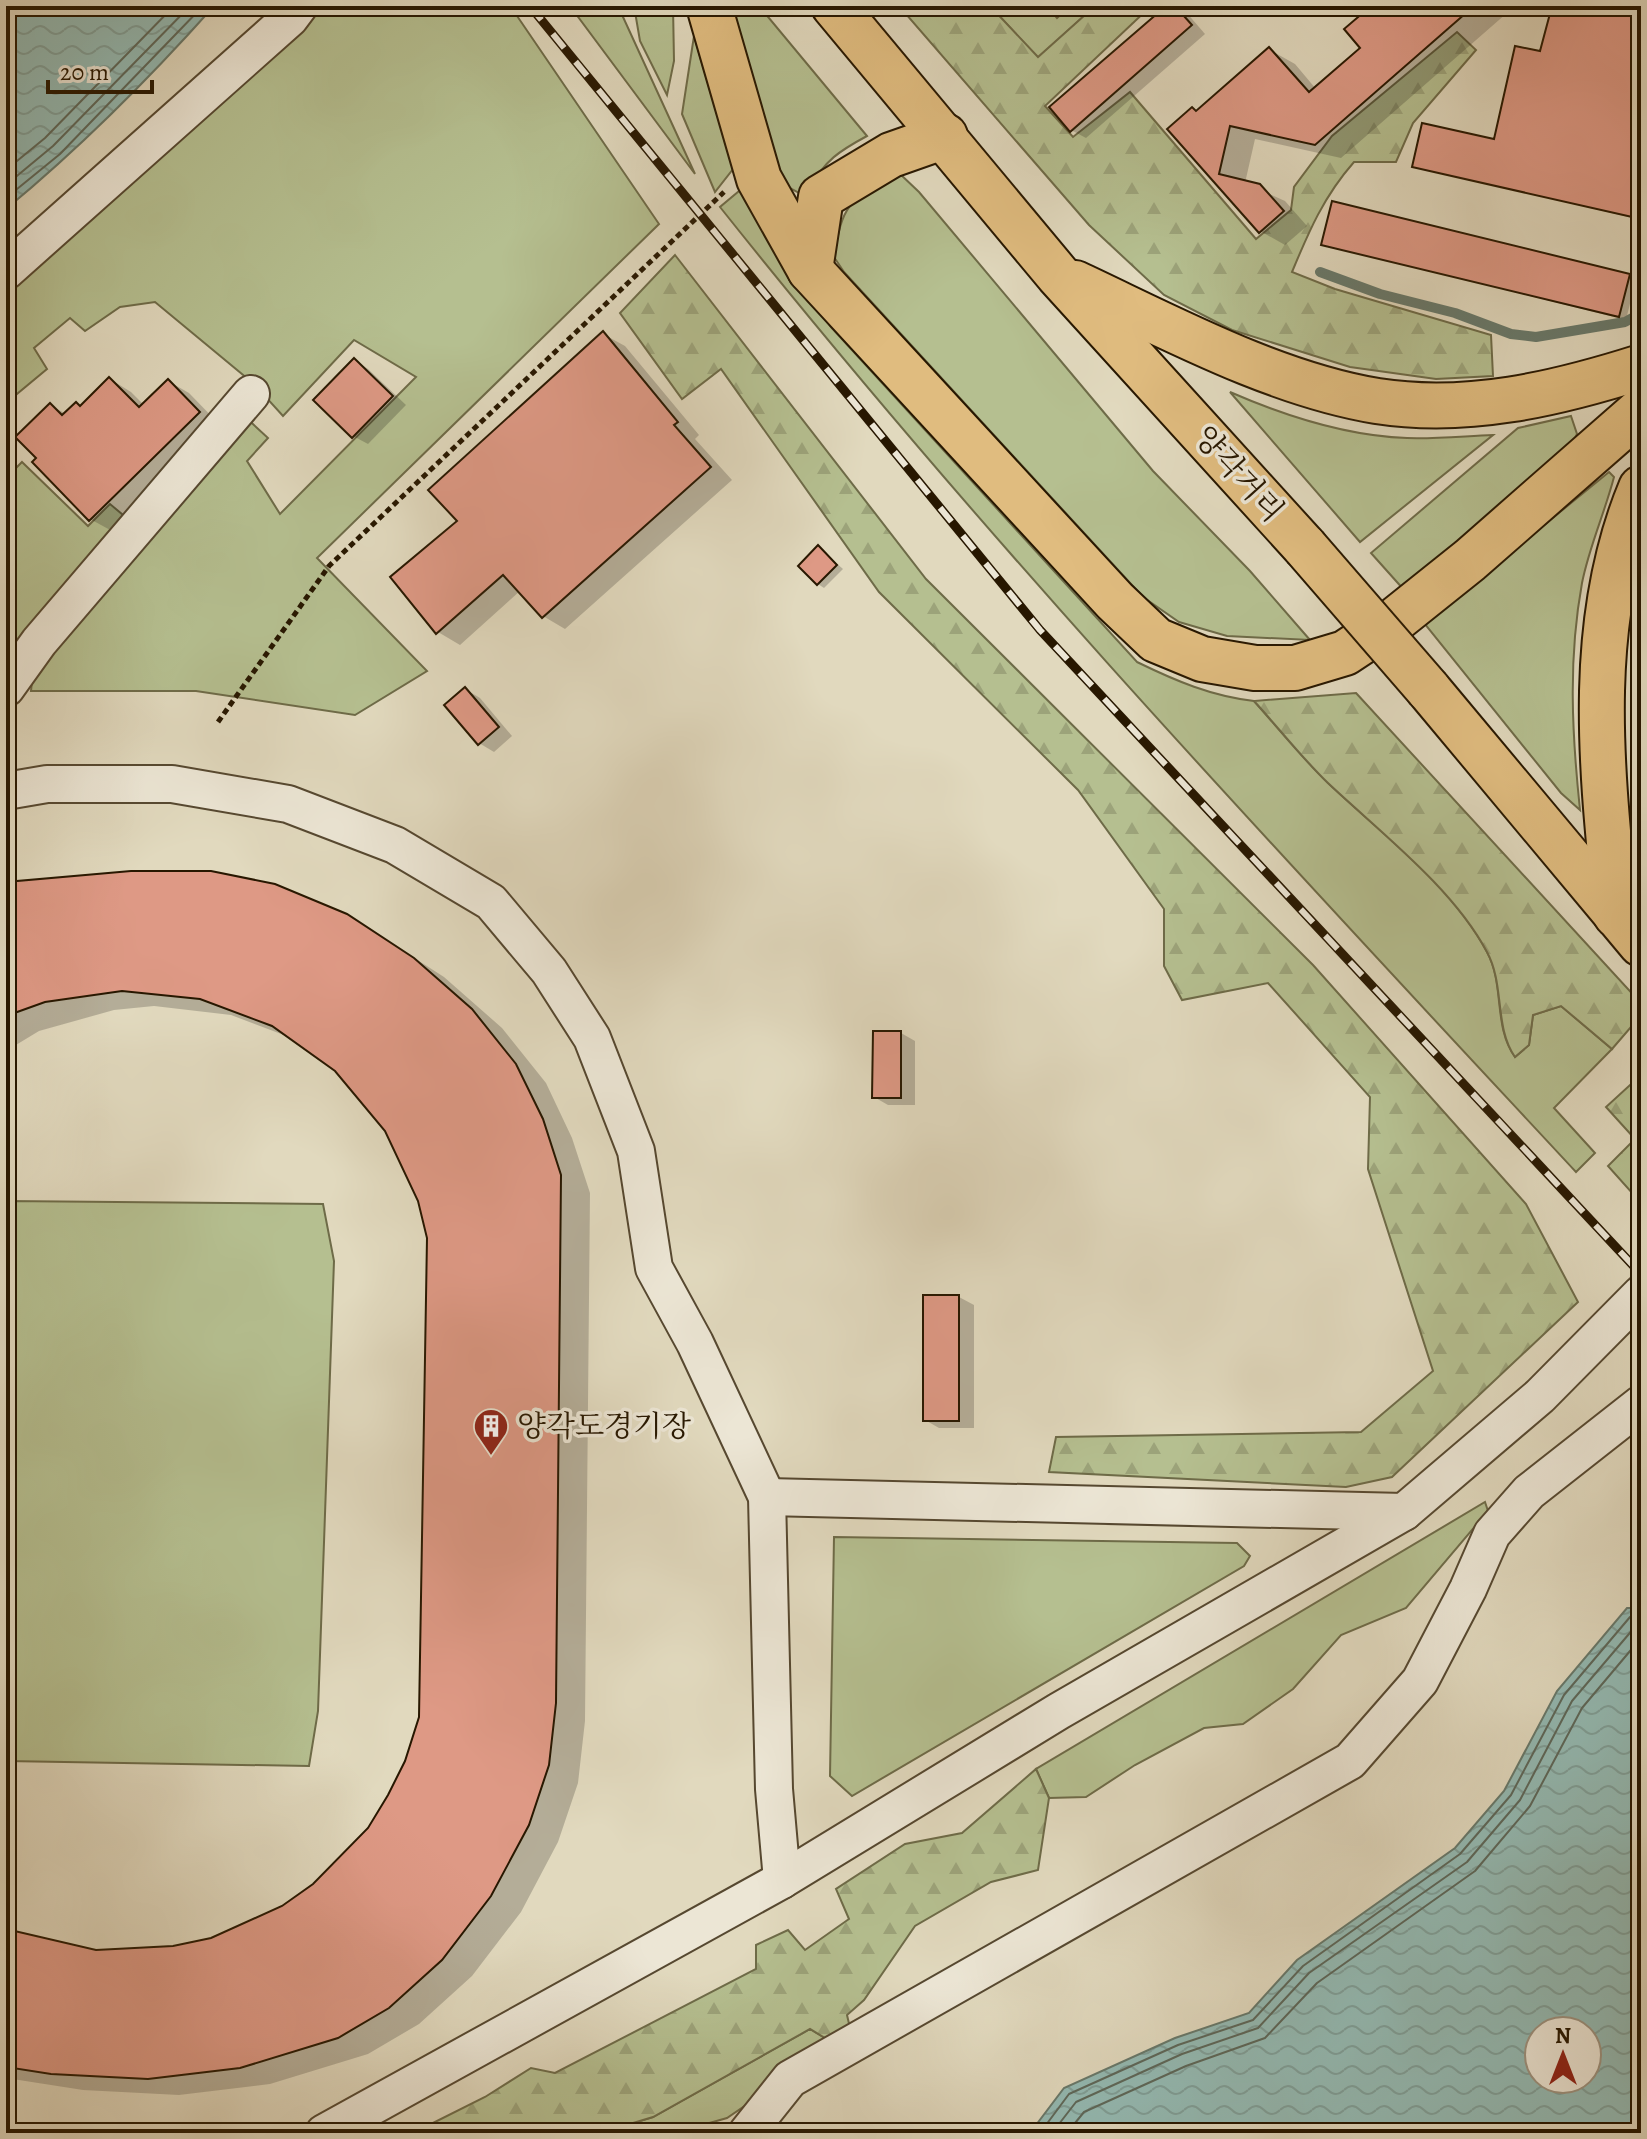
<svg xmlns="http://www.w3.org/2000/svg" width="1647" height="2139" font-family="Alegreya,'Noto Serif KR',serif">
<defs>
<pattern id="forest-firs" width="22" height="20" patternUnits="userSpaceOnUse" patternTransform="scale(2)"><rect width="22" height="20" fill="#b5bf90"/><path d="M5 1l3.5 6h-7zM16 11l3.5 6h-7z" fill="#9ca37a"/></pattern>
<pattern id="water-waves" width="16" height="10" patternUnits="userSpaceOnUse" patternTransform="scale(2)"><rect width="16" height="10" fill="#94bab3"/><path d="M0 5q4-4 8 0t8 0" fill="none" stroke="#809f98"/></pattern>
</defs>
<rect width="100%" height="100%" fill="#e1d9be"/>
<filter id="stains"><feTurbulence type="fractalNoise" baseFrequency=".0025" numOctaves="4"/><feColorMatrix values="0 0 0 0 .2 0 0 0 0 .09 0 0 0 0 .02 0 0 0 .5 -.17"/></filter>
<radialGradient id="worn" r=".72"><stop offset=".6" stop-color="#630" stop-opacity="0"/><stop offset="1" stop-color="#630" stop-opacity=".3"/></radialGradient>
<g fill="#b5bf90" stroke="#6e6b48" stroke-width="2">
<polygon points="314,6 500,6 513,10 659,224 317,558 427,671 355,715 196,691 31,691 34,662 242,414 268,438 247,461 280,514 416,377 354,340 283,416 254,384 155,302 120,307 85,331 70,318 34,348 47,369 6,403 6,285"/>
<polygon points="570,6 618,6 695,174"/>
<polygon points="634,6 673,6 674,61 667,95 640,41"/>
<path d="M728 6H759L867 136C841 150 823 161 811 188L799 193 784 185Z"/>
<polygon points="990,6 1047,6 1057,18 1070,6 1095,6 1038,58"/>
<polygon points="694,36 733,169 715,192 682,114"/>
<path d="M899 173 919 192 1153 471 1250 571 1310 640 1227 636 1179 622 1143 597 844 272 834 257C843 200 850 201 899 173Z"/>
<path d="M745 186 794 278 831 327 1137 662C1176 681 1211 696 1254 701 1278 728 1302 758 1328 783 1383 835 1450 884 1487 952 1505 985 1493 1027 1515 1057L1529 1045 1533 1015 1561 1006 1612 1049 1554 1108 1595 1153 1576 1172C1283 857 988 544 720 207Z"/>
<path d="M1230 392C1285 416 1346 436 1407 438 1436 439 1465 436 1493 435L1360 542Z"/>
<polygon points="1571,416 1577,434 1573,442 1405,591 1371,553 1518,428"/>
<polygon points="22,462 88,526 110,504 123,515 122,522 22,644 6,636 13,611 6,607 6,478"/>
<path d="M1609 472 1614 477C1605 512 1589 547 1582 583 1568 660 1572 734 1580 810L1561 793 1424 623Z"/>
<polygon points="6,1201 323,1204 334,1261 318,1711 309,1766 6,1761"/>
<polygon points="1485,1502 1488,1511 1406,1608 1341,1635 1293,1689 1243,1724 1204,1728 1135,1765 1086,1797 1049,1798 1036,1769"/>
<polygon points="834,1537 1237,1543 1250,1556 1244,1566 852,1796 830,1776"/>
<polygon points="810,2029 835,2044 727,2118 674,2133 600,2133 653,2117"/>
</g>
<g fill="url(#forest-firs)" stroke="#6e6b48" stroke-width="2">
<path d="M899 6H990L1038 57 1095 6H1151L1045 106 1073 137 1130 92 1256 239 1291 210 1294 187 1332 136 1457 32 1476 50 1413 123 1396 162H1354C1324 196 1309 231 1292 272L1335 289 1491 335 1493 376 1436 379 1350 367 1232 330 1164 295 1089 225Z"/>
<polygon points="675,255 926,579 1313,965 1526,1204 1578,1302 1392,1477 1346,1487 1049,1472 1056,1437 1361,1432 1433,1371 1368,1169 1370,1097 1268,983 1182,1000 1164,966 1164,909 1078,790 879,592 721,369 682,399 620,313"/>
<path d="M1641 589V790C1627 722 1631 656 1641 589Z"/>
<path d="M1356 693 1639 1001 1631 1027 1612 1049 1561 1006 1533 1015 1529 1045 1515 1057C1494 1027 1505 985 1487 952 1454 889 1380 832 1328 783 1302 758 1279 728 1254 701Z"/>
<polygon points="1641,1075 1641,1203 1608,1166 1635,1139 1606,1107"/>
<polygon points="1036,1769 1049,1798 1038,1870 991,1882 915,1926 864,2000 847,2015 851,2032 835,2044 810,2029 653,2117 600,2133 413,2133 485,2097 531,2068 555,2073 756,1969 756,1945 788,1930 805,1950 849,1919 836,1889 905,1844 962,1833"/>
</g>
<g fill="url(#water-waves)" stroke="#68796b" stroke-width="2" fill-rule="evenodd">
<path d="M6 6H214C149 79 81 147 6 209Z"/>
<path d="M1627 1608H1641V2133H1030L1064 2088 1175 2038 1249 2013 1297 1960 1455 1848 1504 1791 1557 1691ZM1539 2031H1587V2079H1539Z"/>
</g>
<g fill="#0003">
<polygon points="1169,6 1186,12 1205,34 1086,138 1071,130"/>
<polygon points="1374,6 1515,6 1341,158 1255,139 1245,183 1285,201 1307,226 1285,245 1260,231 1170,129 1198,113 1270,50 1295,64 1316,89 1363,48"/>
<polygon points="1554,6 1641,6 1641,220 1414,166 1495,142 1542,54"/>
<polygon points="1323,244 1629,276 1636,279 1626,320"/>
<polygon points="603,334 625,346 699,435 695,439 732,480 565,629 543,616 520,591 460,645 438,632"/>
<polygon points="354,360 368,369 406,405 368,444 353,436"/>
<polygon points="110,379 131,392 144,405 168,381 189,393 220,425 112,531 90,519 39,458 50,405 66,414 82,407"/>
<polygon points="819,548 843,569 824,588 818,584"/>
<polygon points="465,689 480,698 512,736 494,752 479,743"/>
<polygon points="131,873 377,934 444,977 502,1028 546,1083 572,1138 590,1193 585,1721 578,1783 558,1842 521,1912 472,1976 419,2024 368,2054 270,2084 179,2095 83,2090 6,2078 6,1928 20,1935 96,1952 135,1952 212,1940 283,1908 344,1859 369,1829 407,1761 421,1718 429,1238 420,1200 387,1130 336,1070 297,1040 231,1015 154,1006 114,1010 39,1031 6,1051 6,885"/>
<polygon points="901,1033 915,1041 915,1105 888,1105 874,1097"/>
<polygon points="959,1297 974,1305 974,1428 939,1428 925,1420"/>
</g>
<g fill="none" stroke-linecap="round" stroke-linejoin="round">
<g stroke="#5e685a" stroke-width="2">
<polyline points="6,170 45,138 174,6"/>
<polyline points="6,185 53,146 190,6"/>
<polyline points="6,198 60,154 203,6"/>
<polyline points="1040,2133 1069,2094 1178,2045 1253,2020 1303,1966 1460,1854 1511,1795 1564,1695 1630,1617 1641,1616"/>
<polyline points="1052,2133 1076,2102 1182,2054 1258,2028 1309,1973 1467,1862 1520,1800 1572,1701 1634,1628 1641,1626"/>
<polyline points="1067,2133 1084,2112 1186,2066 1265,2038 1317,1983 1475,1871 1530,1806 1582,1708 1641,1638"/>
</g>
<polyline stroke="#68796b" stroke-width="10" points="1320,272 1380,294 1455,313 1511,334 1536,337 1625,322 1641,313"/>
</g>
<g fill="#de9985" stroke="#271700" stroke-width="2">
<polygon points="1166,6 1175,6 1192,25 1070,132 1049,107"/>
<polygon points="1371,6 1474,6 1315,145 1230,126 1219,174 1260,184 1284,211 1259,233 1167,129 1192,107 1196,111 1269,47 1309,92 1360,48 1344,29"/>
<polygon points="1552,6 1641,6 1641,219 1412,167 1422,123 1494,139 1515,46 1540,51"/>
<polygon points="1332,201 1630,274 1619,317 1321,245"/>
<polygon points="603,331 678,422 674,425 711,467 542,618 503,575 436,634 390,577 457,521 428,490"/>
<polygon points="354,358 393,396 352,438 313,400"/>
<polygon points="109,377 139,407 168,379 200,412 89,521 32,462 36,458 15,437 50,403 62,415 76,402 80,406"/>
<polygon points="818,545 837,565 817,585 798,566"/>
<polygon points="465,687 499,727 478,745 444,705"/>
<polygon points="131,871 211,871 275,884 347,914 414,958 472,1009 516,1064 543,1119 561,1175 556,1703 549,1765 529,1825 491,1896 442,1960 389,2008 338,2038 240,2068 148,2079 51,2074 6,2067 6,1929 96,1950 173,1946 211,1938 282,1906 313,1884 368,1828 388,1795 405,1761 419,1717 427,1238 418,1201 385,1131 335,1071 272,1026 200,999 122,991 45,1002 6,1016 6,882"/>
<polygon points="873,1031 901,1031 901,1098 872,1098"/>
<rect x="923" y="1295" width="36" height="126"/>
</g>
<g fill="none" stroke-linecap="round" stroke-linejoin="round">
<g stroke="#564830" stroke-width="40">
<g id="minor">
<polyline points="6,271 290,18 299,6"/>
<polyline points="6,688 39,642 251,394"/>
<polyline points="6,791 47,784 172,784 288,804 395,845 491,902 549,971 592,1038 636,1151 654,1268 695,1343 767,1497 774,1789 782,1880"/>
<polyline points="767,1497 1404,1512"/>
<polyline points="324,2133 782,1880 1059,1711 1404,1512 1540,1396 1641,1294"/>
<polyline points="747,2133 790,2079 1350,1761 1420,1681 1468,1589 1492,1534 1529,1492 1641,1404"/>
</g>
</g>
<g stroke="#271700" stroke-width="48">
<g id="major">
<polyline points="709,6 759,179 810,270 1115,601 1156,640 1202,659 1255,668 1295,668 1345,653 1395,620 1470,560 1641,410"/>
<polyline points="834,6 1058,275 1305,547"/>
<polyline points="810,270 821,197 891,155 945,136"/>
<path d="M1075 283C1169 327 1274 384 1377 401 1467 415 1556 394 1641 367"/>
<polyline points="1428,689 1641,944"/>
<path d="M1616 915C1602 773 1584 624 1641 488"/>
</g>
</g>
<polyline stroke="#271700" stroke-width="5" stroke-dasharray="6 4" stroke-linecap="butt" points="218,722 329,566 724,192"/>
<use href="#minor" stroke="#ece6d5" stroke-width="36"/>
<use href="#major" stroke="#e0bc7f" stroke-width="44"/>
<g stroke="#271700" stroke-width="9">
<polyline id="rail" points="530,6 1040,630 1641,1274"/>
</g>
<use href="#rail" stroke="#ece6d5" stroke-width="6" stroke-dasharray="18" stroke-linecap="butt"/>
<g stroke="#271700" stroke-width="48" stroke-linecap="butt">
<polyline id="major-bridge" points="1305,547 1428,689"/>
</g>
<use href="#major-bridge" stroke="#e0bc7f" stroke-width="44"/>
</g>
<defs>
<g id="building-pin" transform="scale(1.8)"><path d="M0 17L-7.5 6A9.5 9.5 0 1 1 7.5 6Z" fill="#8f2418" stroke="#ece6d5"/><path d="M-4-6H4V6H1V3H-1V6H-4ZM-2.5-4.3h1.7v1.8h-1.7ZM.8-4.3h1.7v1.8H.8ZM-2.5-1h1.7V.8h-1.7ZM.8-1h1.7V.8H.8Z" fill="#fff"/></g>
</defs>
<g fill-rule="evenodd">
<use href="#building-pin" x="491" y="1426"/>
</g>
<g text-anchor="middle" stroke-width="7" stroke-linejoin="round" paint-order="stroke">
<g font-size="30" fill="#271700" stroke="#ece6d5">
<text transform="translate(1239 474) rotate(48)" y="10">양각거리</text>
</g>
<g font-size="30" fill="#271700" stroke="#ece6d5" text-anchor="start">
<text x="517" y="1436">양각도경기장</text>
</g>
</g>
<rect width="1647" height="2139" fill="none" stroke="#e1d9be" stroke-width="32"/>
<rect x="8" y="8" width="1631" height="2123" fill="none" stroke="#271700" stroke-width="4"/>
<rect x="16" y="16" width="1615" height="2107" fill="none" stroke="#271700" stroke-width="2"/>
<g transform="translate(1563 2055)"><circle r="38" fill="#ece6d5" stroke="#9d9380" stroke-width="2"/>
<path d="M0-6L14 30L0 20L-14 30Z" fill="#8f2418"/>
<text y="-12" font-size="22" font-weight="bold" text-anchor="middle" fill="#271700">N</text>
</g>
<path d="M48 80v12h104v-12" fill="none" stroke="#271700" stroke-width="4"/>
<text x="60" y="80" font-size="24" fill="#271700" stroke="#ece6d5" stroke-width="6" paint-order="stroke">20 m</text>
<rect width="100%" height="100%" filter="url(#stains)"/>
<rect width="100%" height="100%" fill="url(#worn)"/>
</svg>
